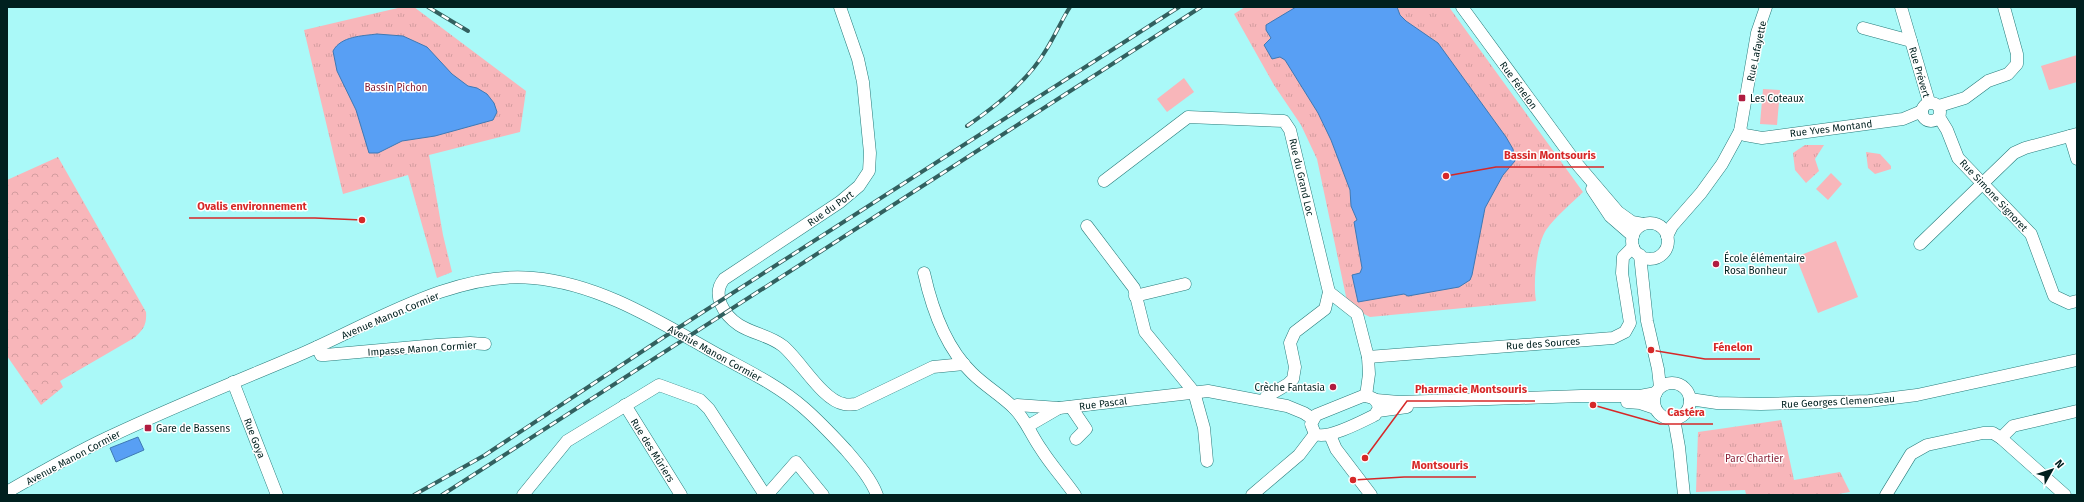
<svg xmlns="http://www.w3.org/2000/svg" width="2084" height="502" font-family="'Fira Sans',sans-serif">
<defs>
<pattern id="grass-tufts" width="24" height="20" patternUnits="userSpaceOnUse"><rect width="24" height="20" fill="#f8b6ba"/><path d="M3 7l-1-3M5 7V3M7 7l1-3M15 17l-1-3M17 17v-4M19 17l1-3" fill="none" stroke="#d39c9f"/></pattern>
<pattern id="forest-crowns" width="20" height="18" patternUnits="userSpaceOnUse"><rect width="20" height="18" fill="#f8b6ba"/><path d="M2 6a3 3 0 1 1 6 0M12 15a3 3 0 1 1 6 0" fill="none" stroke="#d39c9f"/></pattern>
</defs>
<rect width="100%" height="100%" fill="#aaf9f8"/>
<g fill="url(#grass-tufts)">
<polygon points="402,7 414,7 526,91 520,132 429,155 443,235 452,272 437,278 408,175 343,194 304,30"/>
<path d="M1245 7H1449L1583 192C1571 204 1556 216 1546 230 1536 246 1533 283 1536 301L1370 317 1348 306 1317 159 1301 125 1274 85 1234 14Z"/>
<polygon points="1805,145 1824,145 1815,159 1819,171 1806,183 1795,170 1793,153"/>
<polygon points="1866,152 1880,154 1891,166 1891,169 1875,174 1868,168"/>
<path d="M1781 420 1794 480 1840 472 1850 492C1817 499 1779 496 1746 494L1745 490 1696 492 1698 432Z"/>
</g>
<path fill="url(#forest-crowns)" d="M58 157 146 312C147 325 143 330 134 338L60 381 63 387 41 405 7 356V180Z"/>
<g fill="#f8b6ba">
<polygon points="2077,55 2077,82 2049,90 2041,66"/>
<polygon points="1184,78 1194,92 1167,112 1157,99"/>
<polygon points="1763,89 1780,90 1777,125 1760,124"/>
<polygon points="1831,173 1842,184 1828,200 1816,189"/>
<polygon points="1836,241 1858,297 1818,313 1796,257"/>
</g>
<g fill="#589ff4" stroke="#3e79b4">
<polygon points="1296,7 1397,7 1400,15 1406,21 1438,43 1506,137 1513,149 1515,161 1503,175 1485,208 1472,275 1470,280 1459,287 1408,296 1404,294 1358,302 1352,275 1360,273 1362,268 1354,222 1357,220 1351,206 1350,190 1331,140 1318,113 1285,60 1280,57 1272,59 1264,45 1271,38 1266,30 1266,25"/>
<path d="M377 34 403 36 427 47 452 74 468 86 477 88 487 94 494 103 497 112 493 120 435 136 402 141 378 153H369L356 110 337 71 333 51C341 36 362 36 377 34Z"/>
<polygon points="138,437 144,450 116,462 110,448"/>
</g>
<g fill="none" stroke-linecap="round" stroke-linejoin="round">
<g stroke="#287b7a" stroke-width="13">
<g id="minor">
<path d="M840 7 858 59 863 82 870 153 869 171 859 186 840 202 724 279C711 295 724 315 739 325 753 334 769 335 783 346 800 360 823 401 844 404 848 405 853 404 856 404L933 367 964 364"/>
<polyline points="1462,7 1577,164 1618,212 1632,222 1643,224"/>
<polyline points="1901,7 1929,102"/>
<polyline points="1863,28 1911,41"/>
<circle cx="1931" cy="112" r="9"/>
<polyline points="1939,106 1965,98 1988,81 2008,74 2017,64 2017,54 2004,7"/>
<polyline points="1939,117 1947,130 1958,158 2031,234 2054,296 2069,303 2077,301"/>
<polyline points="1740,131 1745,135 1762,138 1903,119 1922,111"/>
<polyline points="2070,136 2077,159"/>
<polyline points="1104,181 1188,117 1284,121 1290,130 1329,292 1325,309 1295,332 1290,343 1295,367 1293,379 1288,384 1266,397 1264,401"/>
<polyline points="1592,189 1610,216 1633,236"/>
<circle cx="1650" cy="241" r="18"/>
<polyline points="1087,226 1134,288 1145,332 1194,392 1204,428 1207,461"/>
<polyline points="1667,236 1672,226 1701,193 1722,164 1740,131 1757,33 1766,7"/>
<polyline points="1920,244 2014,153 2025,148 2077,134"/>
<polyline points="1640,255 1647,321 1658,369 1660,387"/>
<path d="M924 273C932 309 945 347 972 373 985 386 1001 395 1014 408 1026 420 1031 435 1041 449 1051 465 1064 479 1075 495"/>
<polyline points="1329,292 1357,314 1368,357 1369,374 1366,396"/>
<polyline points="1135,296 1185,284"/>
<polyline points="317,347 321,355 325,355 437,345 470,343 485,344"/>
<polyline points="1368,357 1613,338 1625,332 1630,323 1622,273 1623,257 1633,247"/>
<polyline points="233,382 277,495"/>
<circle cx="1672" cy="401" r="18"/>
<path d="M1363 396C1373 397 1377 399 1379 408L1375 415C1363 421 1327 440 1315 434L1311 424 1316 415Z"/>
<polyline points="1690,399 1717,403 1761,404 1869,401 1917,395 2077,360"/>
<polyline points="1376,400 1399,402 1581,396 1640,396 1656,393"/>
<polyline points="1627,402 1640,403 1655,408"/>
<polyline points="625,405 681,495"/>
<polyline points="1071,407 1086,429 1076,439"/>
<polyline points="1014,408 1017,405 1059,408 1208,391 1287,406 1304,413 1313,419"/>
<polyline points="1378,411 1407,407"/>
<polyline points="1674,419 1679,447 1684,495"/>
<polyline points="1028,426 1059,408"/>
<polyline points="1330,435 1336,449 1371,495"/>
<polyline points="2001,438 2065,495"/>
<path d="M7 492C40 473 73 454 107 438 170 408 235 382 299 355 369 325 455 270 533 278 603 284 664 325 724 358 752 373 780 387 804 408 819 421 833 436 846 450 858 464 871 479 877 495"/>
<polyline points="523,495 567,441 659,385 700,400 709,409 765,495"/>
<polyline points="767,495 796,462 823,495"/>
<polyline points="1252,495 1299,455 1315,434"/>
<polyline points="1886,495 1911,454 1927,445 1983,433 1993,433 2001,438 2013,426 2077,411"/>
</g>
</g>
<use href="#minor" stroke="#fff" stroke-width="12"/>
<g stroke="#32605f" stroke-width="4">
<g id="rail">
<polyline points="428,7 468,31"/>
<path d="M967 126C996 106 1028 81 1046 50 1055 36 1061 21 1070 7"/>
<polyline points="414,495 485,455 664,337 1179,7"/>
<polyline points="442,495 1201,7"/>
</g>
</g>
<use href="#rail" stroke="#fff" stroke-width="2.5" stroke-dasharray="8" stroke-linecap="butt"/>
</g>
<g fill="#b01c40" stroke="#fff" stroke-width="1.5">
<rect x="1738" y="94" width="8" height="8" rx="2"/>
<circle cx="1716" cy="264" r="4"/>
<circle cx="1333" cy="387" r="4"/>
<rect x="144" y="424" width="8" height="8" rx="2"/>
</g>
<g text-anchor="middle" stroke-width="3" stroke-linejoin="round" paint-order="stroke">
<g font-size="10" fill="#00201f" stroke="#fff">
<text transform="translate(1756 51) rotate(-78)" y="4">Rue Lafayette</text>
<text transform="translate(1920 72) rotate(74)" y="4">Rue Prévert</text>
<text transform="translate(1519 85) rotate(54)" y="4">Rue Fénelon</text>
<text transform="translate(1831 128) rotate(-7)" y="4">Rue Yves Montand</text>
<text transform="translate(1302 177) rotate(77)" y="4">Rue du Grand Loc</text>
<text transform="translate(1994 195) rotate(47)" y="4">Rue Simone Signoret</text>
<text transform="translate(830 208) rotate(-35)" y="4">Rue du Port</text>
<text transform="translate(390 315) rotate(-23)" y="4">Avenue Manon Cormier</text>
<text transform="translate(1543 343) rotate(-4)" y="4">Rue des Sources</text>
<text transform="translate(422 348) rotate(-4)" y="4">Impasse Manon Cormier</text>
<text transform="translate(715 353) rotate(29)" y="4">Avenue Manon Cormier</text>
<text transform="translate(1838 401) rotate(-3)" y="4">Rue Georges Clemenceau</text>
<text transform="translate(1103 403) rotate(-7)" y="4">Rue Pascal</text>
<text transform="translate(255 438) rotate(69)" y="4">Rue Goya</text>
<text transform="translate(653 450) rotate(58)" y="4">Rue des Mûriers</text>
<text transform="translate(73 457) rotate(-28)" y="4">Avenue Manon Cormier</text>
</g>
<g font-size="10" fill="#881e34" stroke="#fff">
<text x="396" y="91">Bassin Pichon</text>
<text x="1754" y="462">Parc Chartier</text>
</g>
<g font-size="10" fill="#00201f" stroke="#fff" text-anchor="start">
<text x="1750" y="102">Les Coteaux</text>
<text x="1724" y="262">École élémentaire<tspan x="1724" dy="12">Rosa Bonheur</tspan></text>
<text x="1325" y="391" text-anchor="end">Crèche Fantasia</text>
<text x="156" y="432">Gare de Bassens</text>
</g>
</g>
<path fill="none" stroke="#d62828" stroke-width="1.5" d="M1446 176L1496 167H1604M362 220L315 218H189M1651 350L1705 359H1760M1365 458L1407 401H1535M1593 405L1660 424H1713M1353 480L1404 477H1476"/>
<g fill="#d62828" stroke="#fff" stroke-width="1.5">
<circle cx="1446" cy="176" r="4"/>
<circle cx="362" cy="220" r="4"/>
<circle cx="1651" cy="350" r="4"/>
<circle cx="1365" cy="458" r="4"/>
<circle cx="1593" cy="405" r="4"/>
<circle cx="1353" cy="480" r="4"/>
</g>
<g font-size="11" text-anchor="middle" font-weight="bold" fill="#d62828" stroke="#fff" stroke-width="3" stroke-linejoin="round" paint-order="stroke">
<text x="1550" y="159">Bassin Montsouris</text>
<text x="252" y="210">Ovalis environnement</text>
<text x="1733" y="351">Fénelon</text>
<text x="1471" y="393">Pharmacie Montsouris</text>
<text x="1686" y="416">Castéra</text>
<text x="1440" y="469">Montsouris</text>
</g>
<rect width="2084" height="502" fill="none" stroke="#00201f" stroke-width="16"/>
<g transform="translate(2052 470) rotate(51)" stroke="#ffffff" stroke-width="3" paint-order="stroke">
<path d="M0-3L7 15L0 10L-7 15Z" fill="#00201f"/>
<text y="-6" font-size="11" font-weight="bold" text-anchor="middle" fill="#00201f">N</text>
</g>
</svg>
